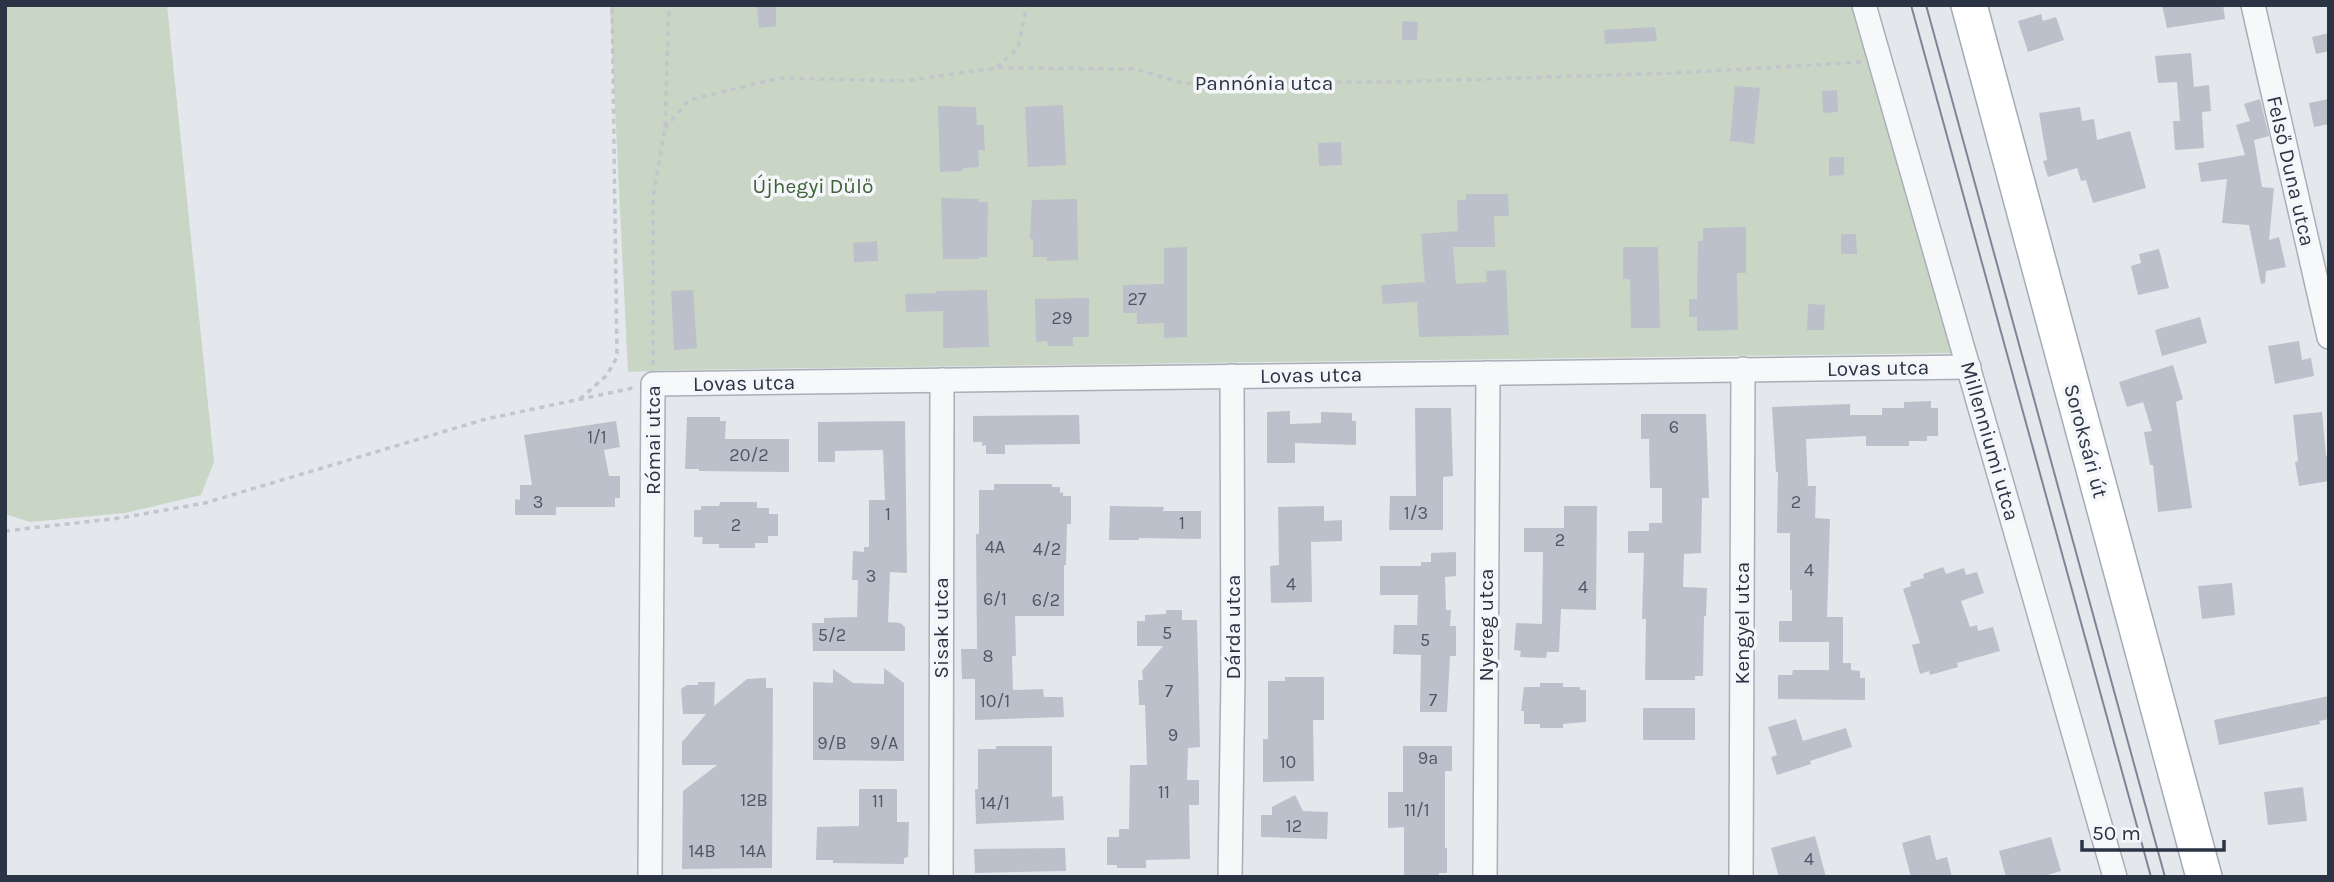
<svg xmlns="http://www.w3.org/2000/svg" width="2334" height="882" font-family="Karla,sans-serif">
<rect width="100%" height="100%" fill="#e4e7ec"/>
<g fill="#c9d6c5">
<polygon points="5,5 167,5 214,462 201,495 125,513 30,522 5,514"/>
<polygon points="610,5 1854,5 1957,353 677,370 628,372"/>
</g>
<g fill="#bbc0ca">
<polygon points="757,5 776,5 776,26 759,28"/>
<polygon points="2162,5 2223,5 2225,19 2167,28"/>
<polygon points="2041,14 2043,21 2056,17 2064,40 2028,52 2018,21"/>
<polygon points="1402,21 1418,22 1417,40 1402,40"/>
<polygon points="1655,27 1657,41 1605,44 1604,30"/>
<polygon points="2329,33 2329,51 2316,54 2312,37"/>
<polygon points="2191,53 2194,87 2209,85 2211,111 2202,112 2204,148 2175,150 2173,121 2180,121 2177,82 2158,83 2155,56"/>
<polygon points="1735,86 1760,88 1754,144 1730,141"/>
<polygon points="1837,90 1838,112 1823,113 1822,91"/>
<polygon points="2260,99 2269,136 2254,140 2262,187 2274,188 2269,240 2279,237 2286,267 2266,271 2265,283 2261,284 2249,225 2222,223 2227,179 2201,182 2198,163 2245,155 2236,125 2250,121 2244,104"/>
<polygon points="2329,99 2329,124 2314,127 2309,103"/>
<polygon points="1063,105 1066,165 1028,167 1025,107"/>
<polygon points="938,106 976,107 977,125 984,125 984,136 985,150 978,150 979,167 963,168 963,171 940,172"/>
<polygon points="2080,107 2082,121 2094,119 2097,140 2130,131 2146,188 2093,203 2086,180 2081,181 2077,168 2048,177 2043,161 2047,160 2039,113"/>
<polygon points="1341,142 1342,165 1319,166 1318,143"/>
<polygon points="1829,157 1844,157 1844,175 1829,176"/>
<polygon points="1466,194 1508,194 1509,216 1494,216 1495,247 1453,247 1456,284 1487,282 1486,271 1506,270 1509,335 1419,337 1417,302 1383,304 1381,285 1425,282 1421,234 1458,231 1457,200 1466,200"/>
<polygon points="941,198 979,199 979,202 988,202 987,257 979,257 979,259 943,259"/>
<polygon points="1077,199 1078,260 1047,261 1047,257 1033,257 1033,239 1030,239 1032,200"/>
<polygon points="1746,227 1746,273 1737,273 1738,330 1697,331 1697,317 1689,317 1689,299 1697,299 1698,241 1703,241 1703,228"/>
<polygon points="1841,234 1856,234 1857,254 1841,254"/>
<polygon points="877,241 878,261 854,262 853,243"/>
<polygon points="1187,247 1187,337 1164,338 1164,323 1137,324 1137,313 1123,313 1123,285 1164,284 1164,248"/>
<polygon points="1623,247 1658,247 1660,328 1631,328 1630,279 1623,279"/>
<polygon points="2159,249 2169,288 2138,295 2131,266 2141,263 2139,254"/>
<polygon points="693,290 697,348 674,350 671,291"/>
<polygon points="987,290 989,347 943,348 943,311 906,312 905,294 936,293 936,291"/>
<polygon points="1089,298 1089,337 1073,337 1073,346 1048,346 1047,341 1036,342 1035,299"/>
<polygon points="1808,304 1825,305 1824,330 1807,330"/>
<polygon points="2200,317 2207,343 2162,356 2155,330"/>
<polygon points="2299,341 2302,360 2311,358 2314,376 2275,384 2268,346"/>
<polygon points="2173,365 2183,399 2176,402 2192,508 2158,512 2153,465 2150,465 2144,432 2152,431 2143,402 2127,407 2119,382"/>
<polygon points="1931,401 1931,408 1938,408 1938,436 1927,436 1927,441 1909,441 1909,446 1866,446 1866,436 1806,439 1808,486 1816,486 1815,518 1830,519 1827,617 1843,617 1843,663 1851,663 1851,670 1860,671 1860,678 1865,678 1865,700 1778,699 1778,675 1792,675 1793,670 1829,670 1829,642 1779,642 1779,621 1792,621 1792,590 1790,590 1790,533 1777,533 1778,472 1776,472 1772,407 1850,404 1850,415 1882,415 1882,408 1904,408 1904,402"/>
<polygon points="1415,408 1451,408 1453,476 1443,477 1443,530 1389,530 1390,496 1416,496"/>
<polygon points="1290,411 1290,424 1321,423 1321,412 1352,413 1352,421 1356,421 1356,445 1295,443 1295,463 1267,463 1267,412"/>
<polygon points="2322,412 2326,456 2329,456 2329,481 2299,486 2295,462 2298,461 2293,415"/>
<polygon points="1641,414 1706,414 1709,498 1702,498 1701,553 1684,554 1683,587 1707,588 1706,616 1704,616 1703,676 1695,676 1695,680 1645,680 1646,619 1642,619 1644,553 1628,553 1628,531 1649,531 1649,523 1662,523 1662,488 1650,488 1649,439 1641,439"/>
<polygon points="1079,415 1080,444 1005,445 1005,454 986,454 986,445 982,446 982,442 973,442 973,416"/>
<polygon points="687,417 720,417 720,421 726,421 725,439 789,439 789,472 699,471 699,469 685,469"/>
<polygon points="616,421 620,447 604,450 609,476 620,476 620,498 615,498 615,507 556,507 556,515 515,515 515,499 520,500 520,485 532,485 524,435"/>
<polygon points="905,421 907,573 890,572 888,622 900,623 905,627 905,651 813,651 812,623 824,623 824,618 857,617 858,580 852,580 853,551 864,552 864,547 869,547 869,500 885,500 883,450 835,451 835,462 818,462 818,422"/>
<polygon points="994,484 1052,484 1052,487 1060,487 1060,493 1063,492 1063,496 1071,496 1071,524 1067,524 1066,565 1064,565 1064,616 1015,616 1016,656 1012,656 1013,690 1043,689 1044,697 1063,697 1064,717 975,720 975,679 962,679 961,649 977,649 976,534 979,534 979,490 994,490"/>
<polygon points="720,502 757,502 757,508 769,508 769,514 778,514 778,536 768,536 768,543 755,543 755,548 719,548 719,544 702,544 703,537 694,537 694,510 701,510 701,506 719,506"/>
<polygon points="1110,506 1164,507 1163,511 1201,511 1201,539 1139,538 1139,540 1109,540"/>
<polygon points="1324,506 1324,521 1342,520 1342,541 1311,542 1312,602 1271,603 1270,566 1279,565 1278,507"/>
<polygon points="1564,506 1597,506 1596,610 1561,609 1559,652 1547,652 1546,658 1520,657 1521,651 1514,650 1516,623 1542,624 1543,552 1524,552 1524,528 1564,528"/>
<polygon points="1456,552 1456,576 1445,577 1446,610 1451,610 1450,626 1456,626 1456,656 1450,656 1447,712 1420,712 1421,655 1393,654 1394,625 1417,625 1418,595 1380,595 1380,566 1421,566 1421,562 1431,562 1431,553"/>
<polygon points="1943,567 1946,574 1964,568 1966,575 1977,572 1984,593 1961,601 1970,627 1977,625 1978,631 1993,627 2000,651 1957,663 1958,667 1930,675 1929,671 1920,674 1912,645 1920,643 1903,589 1911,586 1910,582 1924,578 1923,574"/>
<polygon points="2232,583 2235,615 2202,619 2198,586"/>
<polygon points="1166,610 1182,610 1182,620 1197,620 1200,747 1188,748 1187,780 1199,780 1199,805 1189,805 1190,859 1146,860 1146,868 1117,868 1117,865 1107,865 1107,837 1119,837 1119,829 1129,829 1130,765 1147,765 1145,705 1139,705 1138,680 1143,680 1142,671 1163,646 1137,646 1137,621 1145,621 1145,615 1166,614"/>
<polygon points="884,668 904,683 904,761 813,760 813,682 833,683 833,669 853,683 884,684"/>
<polygon points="1285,677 1324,677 1324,720 1313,720 1314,781 1263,782 1263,739 1268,739 1268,681 1285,681"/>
<polygon points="766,678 766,688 773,688 772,868 682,869 683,791 717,765 682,765 682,742 706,714 683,714 681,689 687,685 698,685 698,682 715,682 714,706 747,679"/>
<polygon points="1540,683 1563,683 1563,687 1580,687 1580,690 1586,690 1586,722 1563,724 1563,728 1540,728 1540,724 1524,724 1524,711 1521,711 1524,687 1540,687"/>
<polygon points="2329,696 2329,719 2319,721 2320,724 2219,745 2214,720"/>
<rect x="1643" y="708" width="52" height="32"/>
<polygon points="1796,719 1803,741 1846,728 1852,747 1810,761 1811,764 1777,775 1771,757 1777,755 1768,727"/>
<polygon points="996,746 1052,746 1052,797 1063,796 1064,820 976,824 975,789 978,789 978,749 996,749"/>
<polygon points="1403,746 1452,746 1452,771 1445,771 1445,848 1447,848 1447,873 1439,873 1439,877 1404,877 1404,827 1388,828 1388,792 1403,792"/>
<polygon points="2303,787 2307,821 2268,825 2264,792"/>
<polygon points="859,789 897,789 897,822 909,822 908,857 904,858 904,864 833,863 833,860 816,860 817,827 859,826"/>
<polygon points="1295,795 1303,811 1328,812 1327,839 1261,837 1261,815 1272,815 1272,807"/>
<polygon points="1930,835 1936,860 1947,857 1952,877 1911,877 1902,843"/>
<polygon points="1815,836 1826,877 1779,877 1771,848"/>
<polygon points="2051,837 2061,871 2040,877 2006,877 1999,851"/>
<polygon points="1065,848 1066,871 975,873 974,849"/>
</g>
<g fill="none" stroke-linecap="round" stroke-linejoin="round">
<g stroke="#a9aeb7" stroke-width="26">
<g id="minor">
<polyline points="1864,5 2115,877"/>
<polyline points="2253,5 2329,337"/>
<polyline points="650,877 653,384 1969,367"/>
<polyline points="941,877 942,380"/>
<polyline points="1230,877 1233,676 1232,376"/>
<polyline points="1485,877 1488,373"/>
<polyline points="1741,877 1743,369"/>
</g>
</g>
<g stroke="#a3abb8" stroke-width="38">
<polyline id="primary" points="1969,5 2204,877"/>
</g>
<g stroke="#c2c5cb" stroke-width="3.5" stroke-dasharray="5 5" stroke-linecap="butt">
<polyline points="997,67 1018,48 1027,5"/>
<polyline points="665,128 689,100 780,78 904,81 996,68 1135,69 1183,83 1392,82 1677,73 1862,62"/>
<polyline points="653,365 653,197 665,128 669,5"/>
<polyline points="580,399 607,375 617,357 612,5"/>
<polyline points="5,531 120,518 205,503 486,419 633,388"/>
</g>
<use href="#minor" stroke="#f7f8fa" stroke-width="23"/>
<use href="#primary" stroke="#fff" stroke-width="35"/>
<g stroke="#7d8696" stroke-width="2">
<polyline points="1911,5 2151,877"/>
<polyline points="1926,5 2165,877"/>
</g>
</g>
<g text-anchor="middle" stroke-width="7" stroke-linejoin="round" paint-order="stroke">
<g font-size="18" fill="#4f5766">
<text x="1137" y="305">27</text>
<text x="1062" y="324">29</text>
<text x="1674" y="433">6</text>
<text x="597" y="443">1/1</text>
<text x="749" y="461">20/2</text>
<text x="538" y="508">3</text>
<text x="1796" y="508">2</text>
<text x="1416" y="519">1/3</text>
<text x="888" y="520">1</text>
<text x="1182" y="529">1</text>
<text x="736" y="531">2</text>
<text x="1560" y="546">2</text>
<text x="995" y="553">4A</text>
<text x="1047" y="555">4/2</text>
<text x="1809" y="576">4</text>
<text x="871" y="582">3</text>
<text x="1291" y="590">4</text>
<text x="1583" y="593">4</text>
<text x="995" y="605">6/1</text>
<text x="1046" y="606">6/2</text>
<text x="1167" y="639">5</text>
<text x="832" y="641">5/2</text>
<text x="1425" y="646">5</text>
<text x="988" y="662">8</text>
<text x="1169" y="697">7</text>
<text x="1433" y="706">7</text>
<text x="995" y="707">10/1</text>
<text x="1173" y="741">9</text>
<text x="832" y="749">9/B</text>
<text x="884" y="749">9/A</text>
<text x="1428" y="764">9a</text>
<text x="1288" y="768">10</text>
<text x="1164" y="798">11</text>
<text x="754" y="806">12B</text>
<text x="878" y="807">11</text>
<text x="995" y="809">14/1</text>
<text x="1417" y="816">11/1</text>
<text x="1294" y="832">12</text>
<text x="702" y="857">14B</text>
<text x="753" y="857">14A</text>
<text x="1809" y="865">4</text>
</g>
<g font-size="21" fill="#2b3445" stroke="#f4f6f9">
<text x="1264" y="90">Pannónia utca</text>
<text transform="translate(2291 171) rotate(77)" y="7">Felső Duna utca</text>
<text transform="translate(1878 368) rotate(-1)" y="7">Lovas utca</text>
<text transform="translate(1311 375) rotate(-1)" y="7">Lovas utca</text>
<text transform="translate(744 383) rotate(-1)" y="7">Lovas utca</text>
<text transform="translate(653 440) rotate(-90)" y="7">Római utca</text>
<text transform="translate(1990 441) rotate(74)" y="7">Millenniumi utca</text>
<text transform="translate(2086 441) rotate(75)" y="7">Soroksári út</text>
<text transform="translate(1742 623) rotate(-90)" y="7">Kengyel utca</text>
<text transform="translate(1486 625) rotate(-90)" y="7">Nyereg utca</text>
<text transform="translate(1233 627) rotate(-90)" y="7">Dárda utca</text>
<text transform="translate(941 628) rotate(-90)" y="7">Sisak utca</text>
</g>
<g font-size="21" fill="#3f6138" stroke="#f4f6f9">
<text x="813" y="193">Újhegyi Dűlő</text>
</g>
</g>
<rect width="2334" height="882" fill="none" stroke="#2b3445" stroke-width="14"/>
<path d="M2082 840v10h142v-10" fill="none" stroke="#2b3445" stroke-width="3.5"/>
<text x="2092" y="840" font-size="21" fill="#2b3445" stroke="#f4f6f9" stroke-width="5" paint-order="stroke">50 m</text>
</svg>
